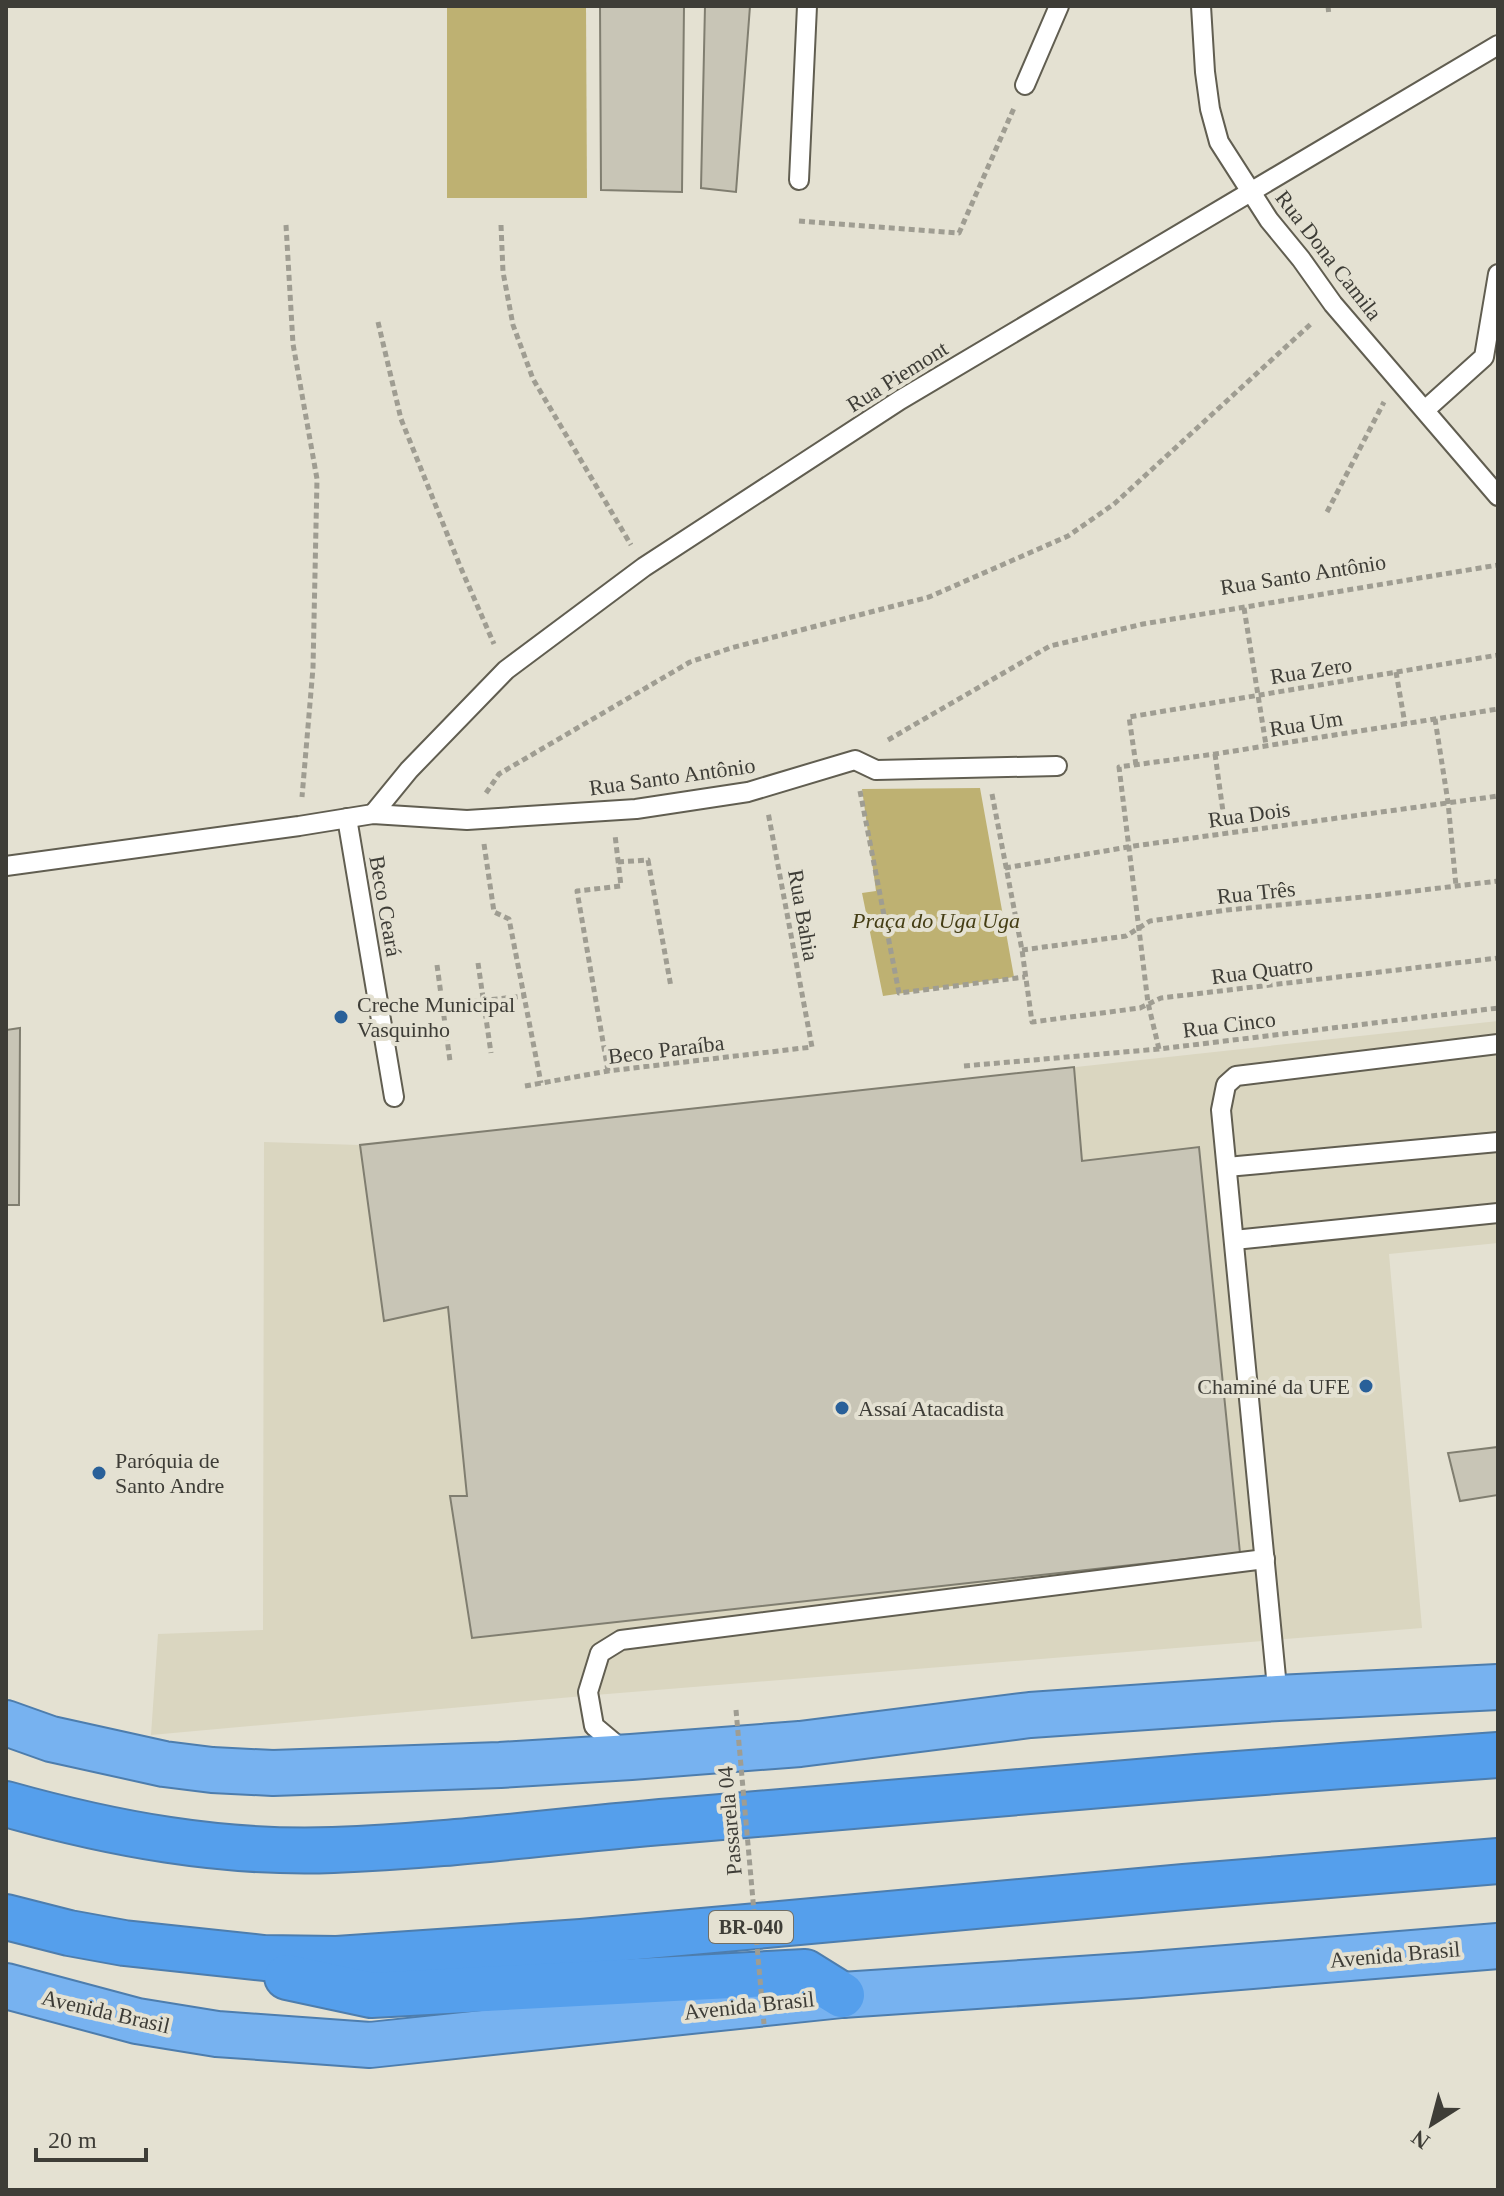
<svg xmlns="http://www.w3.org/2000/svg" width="1504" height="2196" font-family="'Times New Roman',serif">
<rect width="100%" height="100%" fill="#e4e1d2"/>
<polygon fill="#dad6c0" points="1498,1021 1498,1243 1389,1254 1422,1628 595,1695 151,1735 158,1634 263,1630 264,1142 360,1145"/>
<g fill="#beb172">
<polygon points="447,6 586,6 587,198 447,198"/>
<polygon points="980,788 1014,977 883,996 862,893 876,891 862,789"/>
</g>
<g fill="#c8c5b6" stroke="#807e70" stroke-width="2">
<polygon points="600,6 684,6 682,192 601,190"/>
<polygon points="705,6 750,6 736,192 701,188"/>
<polygon points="20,1028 19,1205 6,1205 6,1030"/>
<polygon points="1074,1067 1082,1161 1199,1147 1240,1553 472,1638 450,1496 467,1496 448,1307 384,1321 360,1145"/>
<polygon points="1498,1447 1498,1495 1460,1501 1448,1453"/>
</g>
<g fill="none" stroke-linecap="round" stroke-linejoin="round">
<g stroke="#615e51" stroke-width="22">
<g id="service">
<polyline points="1201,6 1205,72 1210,109 1219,142 1269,220 1301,259 1333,304 1498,496"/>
<polyline points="1025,85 1059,6"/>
<polyline points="799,180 807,6"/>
<polyline points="1425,410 1484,357 1498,274"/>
<polyline points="373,814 409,770 506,670 644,567 900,400 1498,45"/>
<polyline points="347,818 394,1097"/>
<polyline points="6,866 299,826 373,814 467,820 636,809 748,792 855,760 876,770 1057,766"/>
<polyline points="1227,1167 1498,1142"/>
<polyline points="1234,1240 1498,1213"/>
<polyline points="1278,1698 1221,1110 1226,1085 1236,1076 1498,1044"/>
<polyline points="625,1752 594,1726 588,1692 600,1653 621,1640 1265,1559"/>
</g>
</g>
<g stroke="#4d7dad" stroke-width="48">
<g id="trunk">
<polyline points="6,1723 51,1739 164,1764 212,1770 273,1773 500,1765 631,1757 800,1744 1030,1715 1278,1698 1498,1687"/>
<polyline points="6,1986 137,2021 217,2034 370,2045 842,1995 1140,1975 1498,1946"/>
</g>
</g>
<g stroke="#4d7dad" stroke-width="48">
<g id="motorway">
<path d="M6 1804C113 1834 221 1854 333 1850 451 1846 568 1829 686 1820 857 1807 1027 1790 1197 1777 1297 1769 1398 1762 1498 1755"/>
<polyline points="6,1917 69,1933 124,1943 264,1958 337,1959 581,1942 1184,1887 1498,1861"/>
<polyline points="287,1977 371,1995 805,1972 842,1995"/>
</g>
</g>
<g stroke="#9f9d92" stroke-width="5" stroke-dasharray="6 4" stroke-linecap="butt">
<polyline points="1328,6 1329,16"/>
<polyline points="799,221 959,233 1014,108"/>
<polyline points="286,225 293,344 317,479 313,668 302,797"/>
<polyline points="501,225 503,272 513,325 533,379 631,545"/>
<polyline points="378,322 401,419 460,566 494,644"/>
<polyline points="1327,512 1384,402"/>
<polyline points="1244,608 1266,745"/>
<polyline points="1396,672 1405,724"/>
<polyline points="1435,719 1448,802 1456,886"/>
<polyline points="888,740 1050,646 1143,624 1498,565"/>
<polyline points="1215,754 1226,833"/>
<polyline points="1136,765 1129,717 1498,655"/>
<polyline points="860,791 899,993 1025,977"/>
<polyline points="486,793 499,774 690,662 731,648 929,597 1068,536 1114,504 1313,322"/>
<polyline points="992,794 1022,950 1032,1022 1140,1008 1161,998 1498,958"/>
<polyline points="484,844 494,912 509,919 541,1083"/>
<polyline points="618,862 648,860 671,987"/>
<polyline points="1005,868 1134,846 1498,796"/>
<polyline points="1022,950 1126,936 1150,921 1227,910 1373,896 1498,881"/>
<polyline points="478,963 491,1053"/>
<polyline points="437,965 450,1061"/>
<polyline points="442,1005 524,996"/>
<polyline points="1159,1049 1148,1003 1119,767 1215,754 1498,709"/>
<polyline points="964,1066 1159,1049 1498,1008"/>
<polyline points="608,1071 577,891 621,886 615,835"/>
<polyline points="525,1086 608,1071 812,1047 768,812"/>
</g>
<use href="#service" stroke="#fff" stroke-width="18"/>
<use href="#trunk" stroke="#77b2f0" stroke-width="44"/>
<use href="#motorway" stroke="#559fec" stroke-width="44"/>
<polyline stroke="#9f9d92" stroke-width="5" stroke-dasharray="6 4" stroke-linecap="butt" points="736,1710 764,2024"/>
</g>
<g fill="#296099" stroke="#e4e1d2" stroke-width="3">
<circle cx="341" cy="1017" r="8"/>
<circle cx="1366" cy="1386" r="8"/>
<circle cx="842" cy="1408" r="8"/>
<circle cx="99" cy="1473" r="8"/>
</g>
<g text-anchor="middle" stroke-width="8" stroke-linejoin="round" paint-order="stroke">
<rect fill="#e4e1d2" stroke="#706e66" stroke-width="2" x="709" y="1911" width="84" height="32" rx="6"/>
<g font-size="20" font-weight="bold" fill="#3e3d37">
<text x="751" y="1934">BR-040</text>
</g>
<g font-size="22" fill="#3e3d37" stroke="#e4e1d2">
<text transform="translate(1329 255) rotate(52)" y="8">Rua Dona Camila</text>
<text transform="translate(897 376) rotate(-32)" y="8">Rua Piemont</text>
<text transform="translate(1303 574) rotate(-9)" y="8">Rua Santo Antônio</text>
<text transform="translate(1311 670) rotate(-9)" y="8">Rua Zero</text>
<text transform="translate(1306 723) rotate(-9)" y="8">Rua Um</text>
<text transform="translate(672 776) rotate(-8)" y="8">Rua Santo Antônio</text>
<text transform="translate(1249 814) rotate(-8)" y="8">Rua Dois</text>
<text transform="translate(1256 892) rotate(-6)" y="8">Rua Três</text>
<text transform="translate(386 906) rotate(80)" y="8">Beco Ceará</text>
<text transform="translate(804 915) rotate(80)" y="8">Rua Bahia</text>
<text transform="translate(1262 970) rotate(-7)" y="8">Rua Quatro</text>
<text transform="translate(1229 1024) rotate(-7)" y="8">Rua Cinco</text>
<text transform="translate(666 1049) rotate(-7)" y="8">Beco Paraíba</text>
<text transform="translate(729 1821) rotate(-95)" y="8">Passarela 04</text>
<text transform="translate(1395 1954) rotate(-5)" y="8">Avenida Brasil</text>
<text transform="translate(749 2005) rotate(-6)" y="8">Avenida Brasil</text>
<text transform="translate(106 2011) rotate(13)" y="8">Avenida Brasil</text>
</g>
<g font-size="22" font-style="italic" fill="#443d14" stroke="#e4e1d2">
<text x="936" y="928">Praça do Uga Uga</text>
</g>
<g font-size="22" fill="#3e3d37" stroke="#e4e1d2" text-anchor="start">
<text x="357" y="1012">Creche Municipal<tspan x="357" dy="25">Vasquinho</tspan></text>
<text x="1350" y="1394" text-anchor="end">Chaminé da UFE</text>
<text x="858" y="1416">Assaí Atacadista</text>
<text x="115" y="1468">Paróquia de<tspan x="115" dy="25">Santo Andre</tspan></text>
</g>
</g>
<rect width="1504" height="2196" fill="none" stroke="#3e3d37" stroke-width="16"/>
<g transform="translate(1432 2124) rotate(216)" stroke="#e4e1d2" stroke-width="6" paint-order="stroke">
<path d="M0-6L14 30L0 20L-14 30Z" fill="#3e3d37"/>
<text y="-12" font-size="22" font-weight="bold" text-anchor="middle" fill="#3e3d37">N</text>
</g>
<path d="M36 2148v12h110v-12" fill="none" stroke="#3e3d37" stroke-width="4"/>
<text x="48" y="2148" font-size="24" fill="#3e3d37" stroke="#e4e1d2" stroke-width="6" paint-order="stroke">20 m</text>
</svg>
